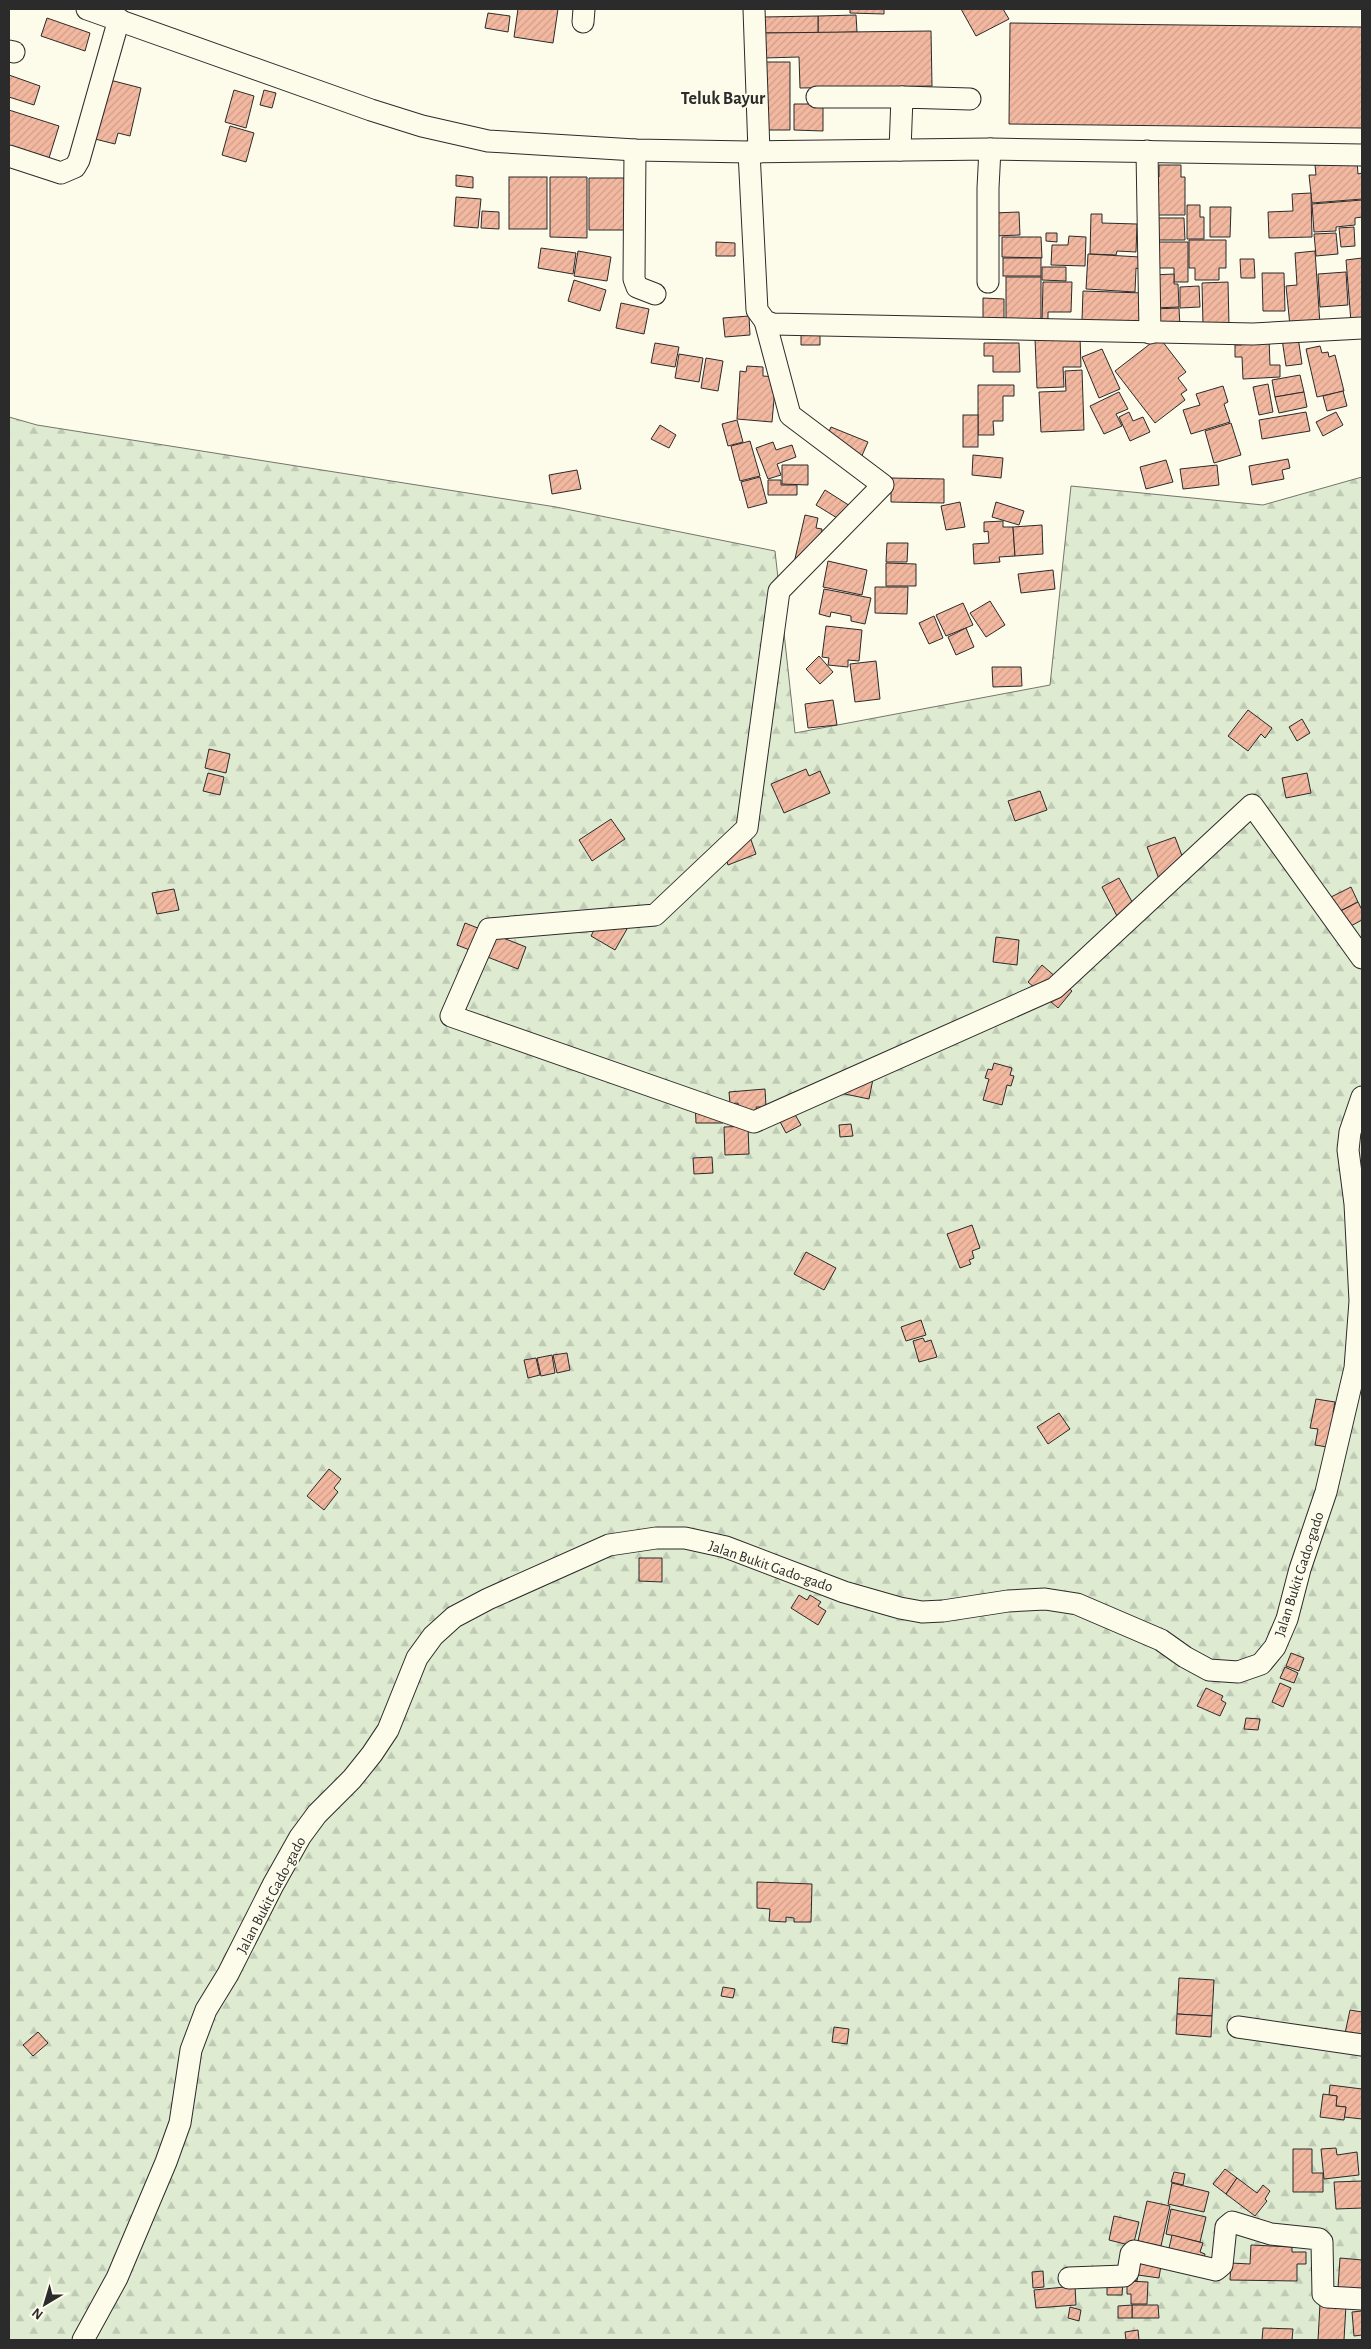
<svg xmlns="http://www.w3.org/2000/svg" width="1371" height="2349" font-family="'Alegreya Sans',sans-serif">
<defs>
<pattern id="forest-firs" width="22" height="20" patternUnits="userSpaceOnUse" patternTransform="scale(1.25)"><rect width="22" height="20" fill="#deebd1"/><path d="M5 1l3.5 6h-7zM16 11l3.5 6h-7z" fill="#bfcab4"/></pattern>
<pattern id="building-hatch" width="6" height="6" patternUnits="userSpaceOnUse" patternTransform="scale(1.25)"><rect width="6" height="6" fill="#f2b8a0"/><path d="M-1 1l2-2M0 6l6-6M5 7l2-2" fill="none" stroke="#d09e8a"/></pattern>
</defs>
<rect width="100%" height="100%" fill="#fdfbea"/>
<polygon fill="url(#forest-firs)" stroke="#74746e" points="9,417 37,425 556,507 775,551 795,733 1050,685 1071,486 1263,505 1362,477 1362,2340 9,2340"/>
<g fill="url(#building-hatch)" stroke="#2b2b2b">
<polygon points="518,9 558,9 553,43 514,37"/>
<polygon points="850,9 884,9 884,14 850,13"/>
<polygon points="961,9 1003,9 1009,19 976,36"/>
<polygon points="488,13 510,16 508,32 485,28"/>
<polygon points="856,15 857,32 818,33 818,16"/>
<polygon points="818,16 818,33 763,33 763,17"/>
<polygon points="47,18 90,33 85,51 41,36"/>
<polygon points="1010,23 1362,27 1362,128 1009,124"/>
<polygon points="931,31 932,86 800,88 799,57 764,58 763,33"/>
<polygon points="766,62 790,62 790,130 765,130"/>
<polygon points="9,75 40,86 34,105 9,97"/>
<polygon points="106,79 141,88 130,136 118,133 115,144 91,138"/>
<polygon points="234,90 254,96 246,128 225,122"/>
<polygon points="264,90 276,93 272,108 260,105"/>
<polygon points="794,104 823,104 823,131 794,130"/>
<polygon points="9,110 59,126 49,158 9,145"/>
<polygon points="230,126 254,133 246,162 222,155"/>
<polygon points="1357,161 1358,174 1362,173 1362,199 1312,203 1309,175 1316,175 1315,165"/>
<polygon points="1159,165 1181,165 1181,177 1185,177 1185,215 1151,215 1151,177 1159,177"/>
<polygon points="456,175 473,177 473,188 456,186"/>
<rect x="509" y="177" width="38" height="52"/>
<polygon points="550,177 587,177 587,238 550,237"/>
<polygon points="589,178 625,178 626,230 589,230"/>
<polygon points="1311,193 1312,237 1269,238 1268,212 1293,211 1292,194"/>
<polygon points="456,197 481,199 478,228 454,226"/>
<polygon points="1362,200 1362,217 1355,218 1355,225 1336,227 1336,231 1314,232 1312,204"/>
<polygon points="1187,205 1200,205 1200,217 1204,217 1204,239 1187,239"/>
<polygon points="1210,207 1231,207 1230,237 1210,237"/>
<polygon points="482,211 499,212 499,229 481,228"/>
<polygon points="1019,212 1020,235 994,236 993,213"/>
<polygon points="1091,214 1102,214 1102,223 1137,224 1136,252 1117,251 1116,255 1090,254"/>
<polygon points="1151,218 1184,218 1185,240 1151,240"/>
<polygon points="1354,227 1355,246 1341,247 1339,228"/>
<polygon points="1046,233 1057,233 1057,242 1046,241"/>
<polygon points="1336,233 1338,254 1316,256 1314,234"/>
<polygon points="1069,236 1086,237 1085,266 1051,265 1052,245 1068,245"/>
<polygon points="1002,237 1041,237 1042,258 1002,257"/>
<polygon points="1189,240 1226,240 1226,268 1219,268 1219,280 1195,280 1195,268 1189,268"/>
<polygon points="716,242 735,243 735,256 716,256"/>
<polygon points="1152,242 1188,242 1188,282 1174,282 1174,268 1152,268"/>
<polygon points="541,248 576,253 573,274 538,268"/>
<polygon points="578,251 611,257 607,281 574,276"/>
<polygon points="1315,251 1320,324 1290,326 1286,286 1297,285 1295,253"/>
<polygon points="1088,254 1140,257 1139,269 1136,268 1135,292 1086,289"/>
<rect x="1003" y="258" width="38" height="18"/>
<polygon points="1362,258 1362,321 1351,322 1346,260"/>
<polygon points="1240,259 1254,259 1255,278 1241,278"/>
<polygon points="1042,267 1066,267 1066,281 1042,280"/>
<polygon points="1346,272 1348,305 1320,307 1318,274"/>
<polygon points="1262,273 1284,273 1285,311 1263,311"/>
<polygon points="1174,274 1174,284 1178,284 1179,307 1154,308 1153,275"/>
<rect x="1006" y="277" width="35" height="49"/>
<polygon points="574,280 606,290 600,311 568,301"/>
<polygon points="1043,282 1072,282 1071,312 1048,312 1048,323 1042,322"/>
<polygon points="1228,282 1229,326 1203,326 1202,283"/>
<polygon points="1199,286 1200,307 1180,308 1180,287"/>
<polygon points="1083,291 1143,293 1141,327 1082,320"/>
<polygon points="983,298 1004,299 1004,326 983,326"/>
<polygon points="621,303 649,309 644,334 616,328"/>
<polygon points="1179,308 1180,327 1155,327 1154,309"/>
<polygon points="749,316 750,335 725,337 723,318"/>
<polygon points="801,330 820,331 820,345 801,345"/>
<polygon points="1080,337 1081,367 1063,367 1064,387 1037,388 1035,339"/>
<polygon points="1159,337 1186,372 1178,378 1187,390 1181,394 1185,400 1155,423 1115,371"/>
<polygon points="1298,337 1302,364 1286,366 1282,339"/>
<polygon points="1269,338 1270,365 1280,365 1280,377 1243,379 1242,357 1235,357 1235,345 1242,345 1242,339"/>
<polygon points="655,343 679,347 675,367 651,363"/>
<polygon points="984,343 1019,343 1020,372 993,372 993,356 984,356"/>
<polygon points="1320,346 1322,353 1328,352 1329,357 1335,355 1344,391 1317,397 1306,349"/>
<polygon points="1102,349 1120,389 1099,398 1082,357"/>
<polygon points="679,354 703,358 699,382 675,378"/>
<polygon points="706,358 723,361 718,391 701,388"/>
<polygon points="747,366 763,367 763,376 776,377 772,422 737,419 740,371 746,372"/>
<polygon points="1082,370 1084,430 1041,432 1039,392 1066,391 1065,371"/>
<polygon points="1300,375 1304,392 1275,397 1272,380"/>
<polygon points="1268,384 1273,412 1259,415 1253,387"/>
<polygon points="978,385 1014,385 1014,396 1003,396 1003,421 993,421 994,435 978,435"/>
<polygon points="1223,386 1228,402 1224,404 1230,422 1191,434 1183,410 1200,405 1196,394"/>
<polygon points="1343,391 1347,406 1327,411 1323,396"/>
<polygon points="1119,392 1128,409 1116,414 1122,426 1104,434 1090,406"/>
<polygon points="1304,392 1307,407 1279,413 1275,397"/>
<polygon points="1129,412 1133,421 1143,417 1150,432 1130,441 1119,417"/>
<polygon points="1306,412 1310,431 1262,439 1259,420"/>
<polygon points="1336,412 1343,425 1323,436 1316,422"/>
<rect x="963" y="415" width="15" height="32"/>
<polygon points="737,420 743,442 728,446 722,424"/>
<polygon points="1231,423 1241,455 1214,463 1205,431"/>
<polygon points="660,425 676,435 669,448 651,439"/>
<polygon points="831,427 868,442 860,460 823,445"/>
<polygon points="750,441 760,476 740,481 731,446"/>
<polygon points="773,442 776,450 792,445 796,457 777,464 781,475 768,479 756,448"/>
<polygon points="973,455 1003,458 1001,478 972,475"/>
<polygon points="1288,459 1290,468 1282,470 1284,479 1252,485 1249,466"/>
<polygon points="1166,460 1173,482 1146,489 1140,467"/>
<polygon points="782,465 808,465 808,485 782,484"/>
<polygon points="1217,465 1219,485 1183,489 1180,469"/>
<polygon points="577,470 581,489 552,494 549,475"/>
<polygon points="760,477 767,503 748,508 741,482"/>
<polygon points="891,478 944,479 944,503 891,502"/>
<polygon points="768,480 781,480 781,485 797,485 797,495 768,495"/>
<polygon points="825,490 858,511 842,521 816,505"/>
<polygon points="960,502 965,527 946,530 941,506"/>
<polygon points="996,502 1024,511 1019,525 992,517"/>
<polygon points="805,515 818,518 816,528 822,529 820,541 794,563"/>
<polygon points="1003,521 1003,527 1013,527 1015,556 999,557 1000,562 974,564 973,544 989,543 988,531 984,532 984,522"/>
<polygon points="1042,525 1043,554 1015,556 1013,527"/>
<polygon points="887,543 908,543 907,562 886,562"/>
<polygon points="828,561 867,570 862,595 823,587"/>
<polygon points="886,563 916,564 916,586 886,586"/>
<polygon points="1053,570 1055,589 1021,593 1018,574"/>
<polygon points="875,587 908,587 907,614 875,613"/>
<polygon points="824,589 871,598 865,624 851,621 851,616 831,612 830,617 819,614"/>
<polygon points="990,601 1005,625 986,637 970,613"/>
<polygon points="963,603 973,625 946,636 936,615"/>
<polygon points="934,616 943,638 929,644 919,623"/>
<polygon points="826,626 862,630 859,661 848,660 848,667 828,665 829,658 822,657"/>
<polygon points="966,628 974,647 956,655 948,637"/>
<polygon points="819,656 833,672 820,684 806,669"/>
<polygon points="876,661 880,699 855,702 850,664"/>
<polygon points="992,667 1021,667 1022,686 993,687"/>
<polygon points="833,700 837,725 808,728 805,704"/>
<polygon points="1248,710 1272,728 1265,738 1261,734 1248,751 1228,736"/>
<polygon points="1302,719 1310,733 1297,741 1289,727"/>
<polygon points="209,749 230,754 226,773 205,768"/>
<polygon points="806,769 809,776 820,771 830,793 784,813 771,784"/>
<polygon points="208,773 224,777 220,795 203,791"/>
<polygon points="1307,773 1311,793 1286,798 1282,778"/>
<polygon points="1040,791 1047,810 1015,821 1008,801"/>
<polygon points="611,819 625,839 592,861 579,840"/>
<polygon points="750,837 756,854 728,865 722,847"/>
<polygon points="1175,837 1187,869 1159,879 1147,847"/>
<polygon points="1119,878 1136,909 1118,918 1102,887"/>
<polygon points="1351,887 1358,902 1328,917 1321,902"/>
<polygon points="174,889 179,910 157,914 152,893"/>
<polygon points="1358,902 1362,910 1362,920 1343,930 1335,914"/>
<polygon points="602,915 627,929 615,950 591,936"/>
<polygon points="465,923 526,947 518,969 457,945"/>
<polygon points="996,937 1019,940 1017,965 993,962"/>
<polygon points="1042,965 1072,991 1058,1008 1028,982"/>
<polygon points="994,1063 1012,1068 1010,1075 1014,1076 1011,1086 1007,1085 1002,1105 983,1100 989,1079 985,1078 988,1069 992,1070"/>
<polygon points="873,1079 869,1099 840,1093"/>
<polygon points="765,1089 766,1107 756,1107 757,1112 740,1114 738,1103 730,1104 729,1092"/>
<polygon points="695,1102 723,1102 723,1123 696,1123"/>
<polygon points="793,1111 801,1125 786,1133 778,1118"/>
<polygon points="851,1124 853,1136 840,1137 839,1125"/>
<polygon points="748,1126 749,1154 725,1155 724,1127"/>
<polygon points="712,1157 713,1173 694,1174 693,1158"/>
<polygon points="972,1225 980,1248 972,1251 974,1258 969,1260 971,1264 960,1268 947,1234"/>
<polygon points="806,1252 836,1268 824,1290 794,1274"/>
<polygon points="921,1320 926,1335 906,1341 901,1327"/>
<polygon points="923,1338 925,1342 931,1340 937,1357 919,1362 913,1341"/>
<polygon points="567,1353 570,1370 557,1373 553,1355"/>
<polygon points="552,1355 555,1373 541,1376 537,1358"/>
<polygon points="536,1358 540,1375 528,1378 524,1360"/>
<polygon points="1316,1399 1335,1402 1333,1412 1339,1413 1327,1447 1315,1445 1318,1429 1310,1428"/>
<polygon points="1059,1413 1070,1429 1048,1444 1037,1427"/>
<polygon points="329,1469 341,1479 334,1488 338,1492 324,1510 307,1496"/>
<polygon points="639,1558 662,1558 662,1582 639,1581"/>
<polygon points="799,1595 807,1600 810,1595 821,1602 818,1606 826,1611 818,1625 791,1608"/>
<polygon points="1291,1653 1304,1658 1299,1671 1286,1666"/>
<polygon points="1285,1667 1298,1673 1294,1683 1280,1678"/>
<polygon points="1280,1683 1291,1688 1283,1707 1272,1702"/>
<polygon points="1206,1688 1223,1696 1221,1700 1226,1703 1220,1716 1197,1706"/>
<polygon points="1246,1718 1260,1719 1258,1730 1244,1729"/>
<polygon points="757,1882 812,1884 811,1922 794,1922 794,1918 786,1917 786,1922 769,1921 770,1909 757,1908"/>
<polygon points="1179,1978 1214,1980 1212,2016 1177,2014"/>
<polygon points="723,1987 735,1989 733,1998 721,1996"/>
<polygon points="1350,2010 1362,2012 1362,2042 1344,2038"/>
<polygon points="1177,2014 1212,2016 1211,2037 1176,2034"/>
<polygon points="834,2027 849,2029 847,2044 832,2042"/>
<polygon points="38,2032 48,2043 33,2056 23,2045"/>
<polygon points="1330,2085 1362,2089 1362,2119 1344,2117 1346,2107 1336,2106 1337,2096 1329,2095"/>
<polygon points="1323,2094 1337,2096 1336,2106 1346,2107 1344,2120 1320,2117"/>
<polygon points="1336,2148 1337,2155 1357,2152 1359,2175 1324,2179 1321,2149"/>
<polygon points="1293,2149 1312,2149 1312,2173 1323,2173 1323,2192 1293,2192"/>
<polygon points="1225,2169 1237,2178 1226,2194 1213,2184"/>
<polygon points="1174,2172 1185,2174 1183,2185 1171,2182"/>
<polygon points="1237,2178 1257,2193 1263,2185 1270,2191 1265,2199 1267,2201 1255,2216 1226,2194"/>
<polygon points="1362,2181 1362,2208 1336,2209 1334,2182"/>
<polygon points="1172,2183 1209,2192 1204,2212 1168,2204"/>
<polygon points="1147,2201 1170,2206 1161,2246 1138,2241"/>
<polygon points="1171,2209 1206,2217 1200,2242 1166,2234"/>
<polygon points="1114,2216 1139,2222 1133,2246 1109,2240"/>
<polygon points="1172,2235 1203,2243 1200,2252 1205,2254 1203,2265 1167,2257"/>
<polygon points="1251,2245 1292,2247 1292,2252 1306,2252 1306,2264 1297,2264 1297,2281 1230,2280 1231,2263 1250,2264"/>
<polygon points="1134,2254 1162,2259 1159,2278 1138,2275 1137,2281 1130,2280"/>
<polygon points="1340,2258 1362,2260 1362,2290 1338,2288"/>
<polygon points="1043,2271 1044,2287 1033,2288 1032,2272"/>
<polygon points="1107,2281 1123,2282 1122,2295 1107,2295"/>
<polygon points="1127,2281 1148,2282 1147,2304 1131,2304 1131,2294 1127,2294"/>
<polygon points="1075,2286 1076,2305 1036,2308 1034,2290"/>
<polygon points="1320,2304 1346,2305 1344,2340 1318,2340"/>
<polygon points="1132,2305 1158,2305 1159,2318 1132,2318"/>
<polygon points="1132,2305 1132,2318 1118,2318 1118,2306"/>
<polygon points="1070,2307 1081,2310 1079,2321 1068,2318"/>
<polygon points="1362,2311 1362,2335 1354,2336 1352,2312"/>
<polygon points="1263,2328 1293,2329 1292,2340 1262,2340"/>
<polygon points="1138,2330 1139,2340 1126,2340 1125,2332"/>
</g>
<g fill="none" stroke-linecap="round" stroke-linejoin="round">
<g stroke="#2b2b2b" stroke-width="23">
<g id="minor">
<polyline points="87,9 371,110 422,126 488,141 635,150 749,152 990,149 1362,155"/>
<polyline points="754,9 759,152"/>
<polyline points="583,22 584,9"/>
<polyline points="9,51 14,52"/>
<polyline points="817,97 902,97"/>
<polyline points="635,150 634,279 637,287 655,294"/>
<polyline points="900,150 902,97 970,99"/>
<polyline points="1147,151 1150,333"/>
<polyline points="749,152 757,310 765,321 773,324 1253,334 1362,328"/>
<polyline points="9,156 61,173 75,167 79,160 119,19"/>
<polyline points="988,282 988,188 990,149"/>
<polyline points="765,321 790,415 883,485 779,591 747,828 655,915 489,929 451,1016 754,1122 1055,988 1252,805 1362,958"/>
<polyline points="1238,2027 1362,2045"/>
<polyline points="1069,2278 1124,2276 1128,2272 1131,2254 1134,2251 1216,2270 1222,2265 1226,2227 1232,2222 1271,2234 1319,2239 1322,2242 1323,2294 1327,2297 1362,2299"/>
<polyline points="83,2340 117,2278 166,2162 180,2123 191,2050 206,2010 228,1974 273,1885 300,1837 317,1814 352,1779 372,1754 388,1730 417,1658 433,1636 454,1617 488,1599 609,1545 656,1538 685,1538 726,1547 844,1592 900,1608 922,1612 943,1611 1008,1601 1045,1599 1077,1604 1161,1640 1185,1657 1209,1670 1238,1672 1261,1664 1275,1647 1287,1619 1300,1569 1326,1492 1355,1368 1360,1301 1355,1204 1348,1150 1350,1132 1362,1097"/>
</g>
</g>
<use href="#minor" stroke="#fdfbea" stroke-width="21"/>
</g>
<g text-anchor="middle" stroke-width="4" stroke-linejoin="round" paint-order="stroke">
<g font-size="15" fill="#2b2b2b" stroke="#fdfbea">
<text transform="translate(771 1566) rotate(19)" y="5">Jalan Bukit Gado-gado</text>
<text transform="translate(1299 1574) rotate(-72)" y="5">Jalan Bukit Gado-gado</text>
<text transform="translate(271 1895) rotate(-62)" y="5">Jalan Bukit Gado-gado</text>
</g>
<g font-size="18" font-weight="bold" fill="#2b2b2b" stroke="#fdfbea">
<text x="723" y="104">Teluk Bayur</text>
</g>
</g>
<rect width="1371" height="2349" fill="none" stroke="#2b2b2b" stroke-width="20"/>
<g transform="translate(45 2304) rotate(218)" stroke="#fdfbea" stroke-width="4" paint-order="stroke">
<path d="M0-4L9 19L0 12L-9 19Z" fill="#2b2b2b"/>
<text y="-8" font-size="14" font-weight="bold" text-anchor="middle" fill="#2b2b2b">N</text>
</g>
</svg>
